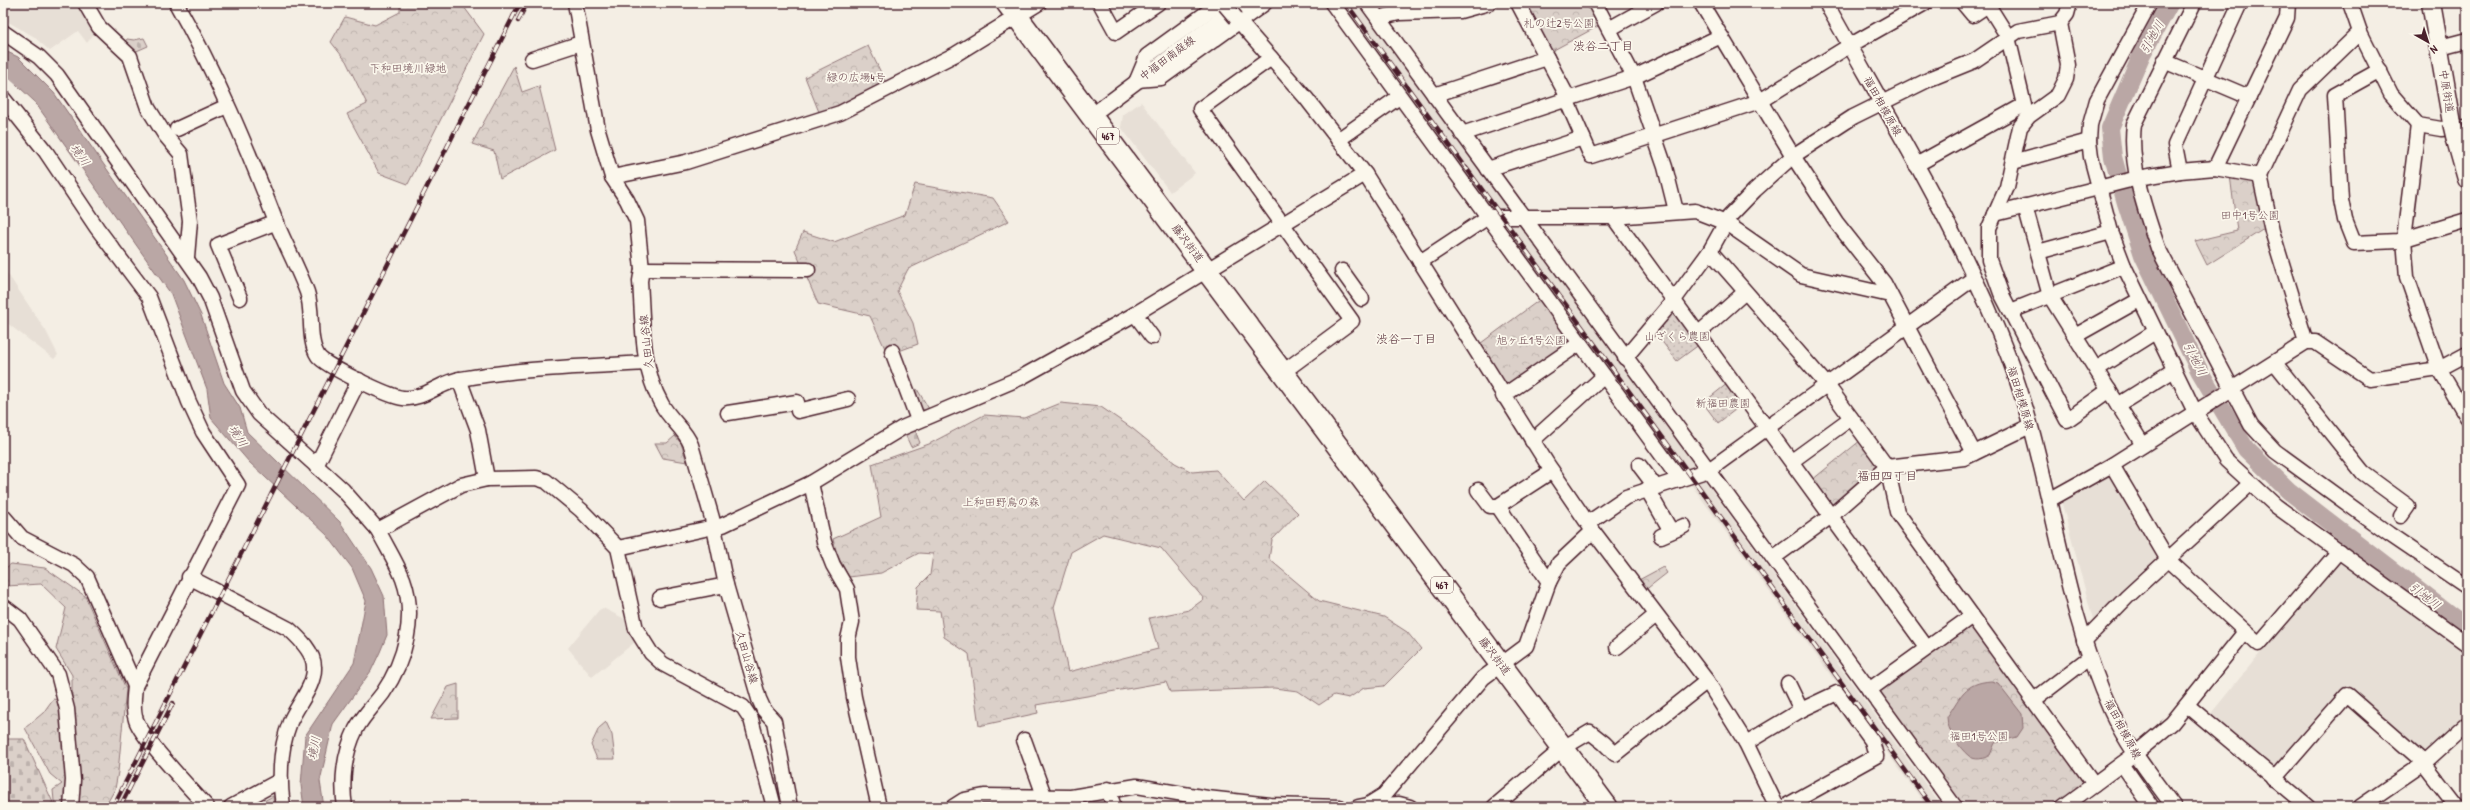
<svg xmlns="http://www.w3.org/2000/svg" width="2470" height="810" font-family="'Patrick Hand','Klee One',sans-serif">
<defs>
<pattern id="grass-dots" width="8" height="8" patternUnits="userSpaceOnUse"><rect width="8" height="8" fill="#dbd0c9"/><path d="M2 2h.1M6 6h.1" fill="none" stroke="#bdb2ad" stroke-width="1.8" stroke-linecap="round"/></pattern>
<pattern id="forest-crowns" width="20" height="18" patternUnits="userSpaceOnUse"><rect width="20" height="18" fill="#dbd0c9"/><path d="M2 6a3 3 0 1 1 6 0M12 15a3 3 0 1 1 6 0" fill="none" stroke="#bdb2ad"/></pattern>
<pattern id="cemetery-stones" width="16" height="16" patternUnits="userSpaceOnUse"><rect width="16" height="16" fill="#dbd0c9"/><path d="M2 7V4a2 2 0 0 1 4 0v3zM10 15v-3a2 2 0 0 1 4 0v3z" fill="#bdb2ad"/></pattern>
</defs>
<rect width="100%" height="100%" fill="#f4eee4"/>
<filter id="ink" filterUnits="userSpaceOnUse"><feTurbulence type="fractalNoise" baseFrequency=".025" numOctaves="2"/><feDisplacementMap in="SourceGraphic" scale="8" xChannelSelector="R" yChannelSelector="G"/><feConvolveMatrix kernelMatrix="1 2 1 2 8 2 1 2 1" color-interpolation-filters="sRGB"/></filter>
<g filter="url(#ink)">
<g fill="#e7dfd6">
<polygon points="3,3 81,3 96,31 87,43 78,31 50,51 33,36 3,19"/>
<polygon points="1338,3 1361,3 1514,211 1490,212"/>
<polygon points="1141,102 1195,173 1170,192 1121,127 1123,115"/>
<polygon points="1520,220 1701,467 1682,475 1496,221"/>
<polygon points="3,267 46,331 58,355 54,359 3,320"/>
<polygon points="2109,473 2160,560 2094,623 2061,500"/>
<polygon points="1700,474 1835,660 1942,807 1927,807 1687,479"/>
<polygon points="2337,559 2467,652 2467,714 2425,753 2421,753 2350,689 2279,768 2271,770 2208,717"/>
<polygon points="603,608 625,619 635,642 592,677 568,648 599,610"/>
</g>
<g fill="url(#grass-dots)" stroke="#92787a">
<polygon points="1669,312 1678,314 1700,344 1677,361 1653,330"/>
<polygon points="1728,383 1744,403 1718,423 1703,403"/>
</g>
<g fill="url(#forest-crowns)" stroke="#92787a" fill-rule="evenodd">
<polygon points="400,3 461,3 484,34 408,184 379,173 347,114 367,104 346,61 331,42 345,17 375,25 400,12"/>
<polygon points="1525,3 1591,3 1602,24 1550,52"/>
<polygon points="868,46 888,87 821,117 805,77"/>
<polygon points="514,66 522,92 539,86 555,150 500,179 494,151 472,144"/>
<polygon points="2230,175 2256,179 2267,227 2207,265 2195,241 2237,231"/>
<polygon points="915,184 993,198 1009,221 908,269 897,291 913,323 918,344 888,355 870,316 818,304 795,250 803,232 834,242 905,215"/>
<polygon points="1542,298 1572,340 1508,389 1477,346"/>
<polygon points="917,389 929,409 917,411 911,393"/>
<path d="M1061 403 1101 407 1133 429 1175 463 1192 472 1216 470 1244 501 1265 481 1298 513 1272 540 1269 559 1319 601 1384 617 1407 632 1421 649 1384 686 1364 688 1349 698 1334 695 1319 705 1298 691 1274 688 1170 692 1166 682 1036 705 1038 713 979 726 969 654 944 637 940 611 916 610 918 587 930 575 933 554 919 553 881 573 849 577 837 555 833 539 881 517 872 464 929 444 984 415 1024 418ZM1103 534 1161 548 1204 599 1189 610 1149 618 1158 649 1068 672 1054 607 1071 552Z"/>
<polygon points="675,436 681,443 687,462 663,458 655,443 667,443"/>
<polygon points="1861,440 1878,462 1876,468 1835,505 1830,505 1812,480"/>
<polygon points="11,564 45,568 85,596 126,689 118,772 115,789 105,807 59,807 54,801 53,790 62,784 50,774 25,728 43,713 53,699 72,704 72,675 56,649 66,608 41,584 6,586 3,584 3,570"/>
<polygon points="1663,567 1667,573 1644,591 1637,581"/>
<polygon points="1969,624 2085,784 2053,807 1959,807 1874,689"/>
<polygon points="458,684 458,718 431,719 448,687"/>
<polygon points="606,722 612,735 615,759 597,759 591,745 599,728"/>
<polygon points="273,796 274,807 253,807"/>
</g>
<g fill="url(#cemetery-stones)" stroke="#92787a">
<polygon points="144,38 148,46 132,53 124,43 127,39 134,40"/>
<polygon points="915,430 920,443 911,447 905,434"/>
<polygon points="3,739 24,739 55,807 9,807 3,791"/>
</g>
<g fill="#baa7a5" stroke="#8d7174">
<polygon points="3,50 18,57 54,93 184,280 201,315 224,383 240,408 247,432 340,522 371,568 384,596 387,635 380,652 371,671 333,724 320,781 324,807 304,807 301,785 305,736 354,663 366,601 352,568 327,535 249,462 211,418 207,389 171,294 34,101 3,72"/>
<path d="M1991 681 1998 683 2022 714 2023 728 2017 737 1995 743 1990 755C1984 759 1975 761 1969 756 1959 748 1947 730 1947 717 1961 696 1964 683 1991 681Z"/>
</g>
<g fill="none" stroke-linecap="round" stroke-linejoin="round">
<polyline stroke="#baa7a5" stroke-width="18" points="2170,3 2142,54 2110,128 2113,157 2126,203 2143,255 2200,372 2246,449 2289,491 2454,618 2467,624"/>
<g stroke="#4a1f2b" stroke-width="17">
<g id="minor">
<polyline points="85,3 99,27 130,56 148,108 165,135 181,154 190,221 187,257"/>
<path d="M176 3C216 73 247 147 276 222 286 246 298 268 307 292 314 312 307 339 318 356 325 366 390 397 403 398 424 400 440 382 461 379 521 368 585 367 646 363"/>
<path d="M575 3 598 130 612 177 627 200 637 221 642 269 640 281C643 322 641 367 661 403 669 419 685 429 691 445L712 518 726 585 759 699 764 710 774 721 790 807"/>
<polyline points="1100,3 1116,32 1158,3"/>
<polyline points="1332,3 1680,480"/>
<polyline points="1367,3 1955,807"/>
<polyline points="1518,3 1565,92 1566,99 1591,156 1760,101 1849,46 1925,3"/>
<polyline points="1595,3 1634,77 1665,167 1676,211"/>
<polyline points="1701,3 1793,156 1836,222 1884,283 1974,453"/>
<path d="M1826 3C1889 117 1960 232 2007 353 2052 469 2059 597 2111 711 2127 746 2151 776 2174 807"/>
<polyline points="1963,3 1973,15 1991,3"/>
<polyline points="2150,3 2097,100 2090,125 2089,141 2091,157 2111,232 2124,266 2195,412 2226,460 2276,506 2467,644"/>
<path d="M2194 3 2134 124C2129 165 2145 210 2158 248L2251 425 2275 451 2389 534 2467 587"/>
<polyline points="2350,3 2360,32 2391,94 2418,125 2441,129 2467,127"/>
<polyline points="1236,18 1306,98 1365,174 1548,465 1593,531 1707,681 1746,743 1777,807"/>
<polyline points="1378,18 1399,13 1460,11 1489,3"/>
<polyline points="2060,23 2068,65 2066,79 2058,95 2029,116 2020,127 2007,187 1989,228 1989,260 2001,293 2067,420 2109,390"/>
<polyline points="1609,29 1656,3"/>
<polyline points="3,32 39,57 57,75 199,277 210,298 243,391 259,414 343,490 378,530"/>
<polyline points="2440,47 2467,40"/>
<polyline points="1271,58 1200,109 1352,321 1283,372"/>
<polyline points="532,59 581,43"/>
<polyline points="2164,61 2249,97"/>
<polyline points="2380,70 2335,95 2341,200 2345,220 2354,243 2398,241 2467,220"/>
<polyline points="1137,80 1161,78 1265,3"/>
<polyline points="1137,80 1147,56 1220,3"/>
<polyline points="1434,95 1547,58"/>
<polyline points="3,98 46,152 97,228 149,297 189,402 203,432 238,485 135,686 87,577 74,565 22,538 3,516"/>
<polyline points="1092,115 1242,3"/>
<polyline points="2418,125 2404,239 2407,277 2439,369 2467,417"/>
<polyline points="177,129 227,106"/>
<polyline points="1462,134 1634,77 1721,36"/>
<polyline points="1338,140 1399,97"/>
<polyline points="2013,162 2089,141"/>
<polyline points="1916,165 2024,105 2008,37 1988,5"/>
<polyline points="2215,168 2287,18 2288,3"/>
<polyline points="1488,169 1583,138"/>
<polyline points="2180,171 2175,145 2240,3"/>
<polyline points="612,177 686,162 840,113 956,54 1039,3"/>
<polyline points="2025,206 2050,296 2143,445"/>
<polyline points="1995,214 2138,178 2180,171 2215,168 2260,176"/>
<polyline points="1613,217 1927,648"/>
<polyline points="1710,251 1827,385 1887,467 1897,512 2094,784"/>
<polyline points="2038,252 2111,232"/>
<polyline points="1420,262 1488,217 1613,217 1695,211 1726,223 1801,275 1890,295"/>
<polyline points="642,269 808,270"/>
<polyline points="1342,271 1362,299"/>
<polyline points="240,298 218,245 277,222"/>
<polyline points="2011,311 2124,266"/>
<polyline points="1135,314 1152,337"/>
<polyline points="1698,334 1745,292"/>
<polyline points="2075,336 2139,300"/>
<polyline points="2306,342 2272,231 2260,176 2300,90 2360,32"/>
<polyline points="892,351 918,420"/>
<polyline points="1625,358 1674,300 1710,251 1729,217 1755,190 1793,156 1853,117 1932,78 1974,61 2018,31 2060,23 2067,14 2070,3"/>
<polyline points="2275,363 2363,473 2408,506 2401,516"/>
<polyline points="2096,369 2155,332"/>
<polyline points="459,379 478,430 487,479"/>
<polyline points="1503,396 1580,343"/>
<polyline points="2118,405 2174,370"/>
<polyline points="798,411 848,399"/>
<polyline points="728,413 797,402"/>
<polyline points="1532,441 1604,376"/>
<polyline points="1792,461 1851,418"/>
<polyline points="1639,465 1655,486"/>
<polyline points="2112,465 2168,560 2259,644 2339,551"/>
<polyline points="316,466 359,380"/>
<polyline points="811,483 824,542 833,565 847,589 852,622 848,639 848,657 854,697 879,807"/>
<polyline points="1647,489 1671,531"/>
<polyline points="1478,490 1490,506 1498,506"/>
<polyline points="2049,500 2112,465 2306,342 2315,342 2370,379 2439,369 2467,354"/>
<polyline points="1588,523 1626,497 1709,470 1974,278"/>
<polyline points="1661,536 1684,526"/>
<polyline points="618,548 723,525 811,483 902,428 1020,378 1135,314 1365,174"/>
<polyline points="1773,558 1831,516 1887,467 1964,458 2030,426"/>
<path d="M189 577 289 629C299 638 314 652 314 667 315 686 297 705 290 722 279 750 279 778 283 807"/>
<polyline points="1549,582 1498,506 1552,471"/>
<polyline points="660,598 726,585"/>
<polyline points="3,606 20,619 58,674 67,709 73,780 71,807"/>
<polyline points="2084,641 2127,597 2250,484"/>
<polyline points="1617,647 1656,615"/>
<polyline points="1788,683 1801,710"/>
<path d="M135 686C134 698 132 709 136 720 143 740 191 789 207 807"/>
<polyline points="1869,690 1972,616"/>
<polyline points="2034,700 2090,657"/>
<polyline points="2187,705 2309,807"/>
<polyline points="1024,740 1045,798"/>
<polyline points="1746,743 1801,710 1837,693 1872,741 1876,756 1784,807"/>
<polyline points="2122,764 2152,807"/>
<polyline points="2274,779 2347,695 2420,759 2457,807"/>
<polyline points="1108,789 1114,807"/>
<polyline points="1376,801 1381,805 1399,804 1410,807"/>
<polyline points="231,807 279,781"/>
<path d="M345 807C341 782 344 753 356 729 363 716 374 705 383 693 405 661 417 617 403 579 397 563 386 546 378 530L461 485 487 479 536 478 546 481 581 510 618 548 636 629 651 653 663 664 743 707 751 719 774 807"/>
<polyline points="953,807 964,800 984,796 1071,797 1137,786 1207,798 1270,805 1340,807"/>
<polyline points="1358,807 1368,805 1384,795 1483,678 1526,646 1549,582 1559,563 1593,531"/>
<polyline points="1494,807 1563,748 1590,732 1604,743 1615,754 1707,681"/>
<polyline points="2063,807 2135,754 2172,723 2244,633"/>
<polyline points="2360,807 2424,763 2467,724"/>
</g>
</g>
<g stroke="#4a1f2b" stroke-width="21">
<g id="major">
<polyline points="2431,3 2452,123"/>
<polyline points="2456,140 2467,179"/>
</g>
</g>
<g stroke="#4a1f2b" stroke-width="24">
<polyline id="highway" points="1007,3 1607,807"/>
</g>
<use href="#minor" stroke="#fbf7ec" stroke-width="14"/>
<use href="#major" stroke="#fbf7ec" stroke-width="18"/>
<use href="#highway" stroke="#fbf7ec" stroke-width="21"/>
<g stroke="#4a1f2b" stroke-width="4.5">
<g id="rail">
<polyline points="1346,3 1932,807"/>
<polyline points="518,21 527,3"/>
<polyline points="113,807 520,3"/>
<polyline points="120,807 173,703"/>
</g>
</g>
<use href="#rail" stroke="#fbf7ec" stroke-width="3" stroke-dasharray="9" stroke-linecap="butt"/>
<g stroke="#4a1f2b" stroke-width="17" stroke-linecap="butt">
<polyline id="minor-bridge" points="1225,5 1236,18"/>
</g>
<g stroke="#4a1f2b" stroke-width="21" stroke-linecap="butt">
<polyline id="major-bridge" points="2452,123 2456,140"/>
</g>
<use href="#minor-bridge" stroke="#fbf7ec" stroke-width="14"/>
<use href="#major-bridge" stroke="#fbf7ec" stroke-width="18"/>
</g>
</g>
<g text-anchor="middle" stroke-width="3.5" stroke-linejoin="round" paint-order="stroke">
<g fill="#fbf7ec" stroke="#7f6065" stroke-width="1">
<rect x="1097" y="128" width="22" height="16" rx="3"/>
<rect x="1431" y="577" width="22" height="16" rx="3"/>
</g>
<g font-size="10" font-weight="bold" fill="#4a1f2b">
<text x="1108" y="140">467</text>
<text x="1442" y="589">467</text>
</g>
<g font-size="11" fill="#6e4b52" stroke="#fbf7ec">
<text x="1559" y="27">札の辻2号公園</text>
<text x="408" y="72">下和田境川緑地</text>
<text x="856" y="81">緑の広場4号</text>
<text x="2250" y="219">田中1号公園</text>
<text x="1677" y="340">山ざくら農園</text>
<text x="1531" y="344">旭ヶ丘1号公園</text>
<text x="1723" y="407">新福田農園</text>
<text x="1001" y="506">上和田野鳥の森</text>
<text x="1979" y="740">福田1号公園</text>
</g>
<g font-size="11" fill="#4a1f2b" stroke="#fbf7ec">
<text transform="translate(1167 58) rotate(-37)" y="4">中福田南庭線</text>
<text transform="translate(2447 91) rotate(81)" y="4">中原街道</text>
<text transform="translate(1883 106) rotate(61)" y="4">福田相模原線</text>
<text transform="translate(1188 243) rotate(53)" y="4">藤沢街道</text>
<text transform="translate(646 342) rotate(-96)" y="4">久田山谷線</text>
<text transform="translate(2021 398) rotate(73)" y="4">福田相模原線</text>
<text transform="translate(1495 656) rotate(53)" y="4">藤沢街道</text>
<text transform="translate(747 657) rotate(74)" y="4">久田山谷線</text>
<text transform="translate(2123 729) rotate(62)" y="4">福田相模原線</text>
</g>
<g font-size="12" font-style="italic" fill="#714f56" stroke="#fbf7ec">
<text transform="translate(2152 37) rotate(-61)" y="4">引地川</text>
<text transform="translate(80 155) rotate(55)" y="4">境川</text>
<text transform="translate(2195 359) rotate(63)" y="4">引地川</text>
<text transform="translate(238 436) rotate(58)" y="4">境川</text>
<text transform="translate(2425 596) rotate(38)" y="4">引地川</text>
<text transform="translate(314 748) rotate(-80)" y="4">境川</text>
</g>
<g font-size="12" fill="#4a1f2b" stroke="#fbf7ec">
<text x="1603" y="50">渋谷二丁目</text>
<text x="1406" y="343">渋谷一丁目</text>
<text x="1887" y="480">福田四丁目</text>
</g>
</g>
<rect width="2470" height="810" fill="none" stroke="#fbf7ec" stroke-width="16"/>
<rect x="8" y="8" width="2454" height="794" fill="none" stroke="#4a1f2b" stroke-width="1.5" filter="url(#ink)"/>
<g transform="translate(2428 42) rotate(141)" stroke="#fbf7ec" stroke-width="3" paint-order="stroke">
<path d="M0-3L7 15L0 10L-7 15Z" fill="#4a1f2b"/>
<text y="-6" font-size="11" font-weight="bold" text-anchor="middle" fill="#4a1f2b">N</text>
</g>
</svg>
